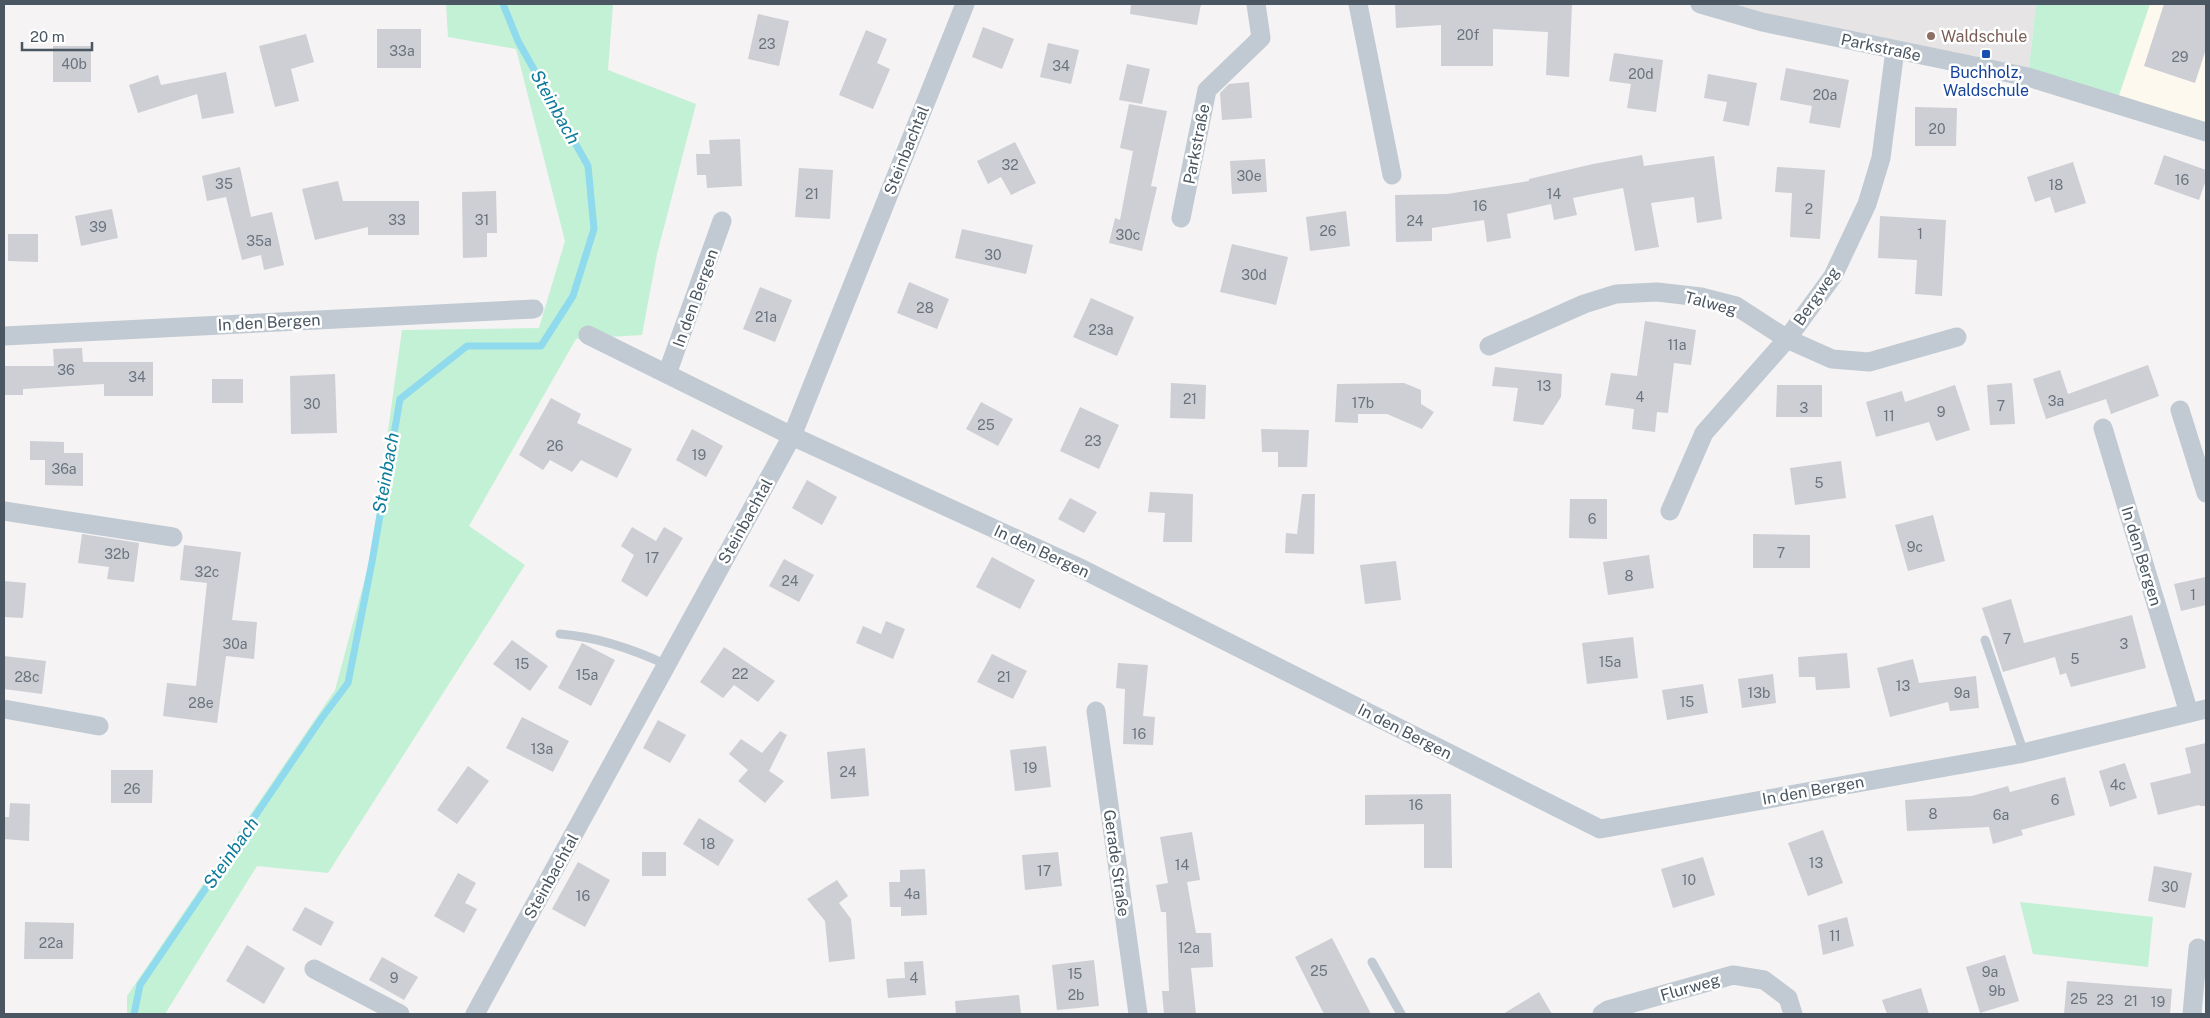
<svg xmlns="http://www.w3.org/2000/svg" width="2210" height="1018" font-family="'Public Sans',sans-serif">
<rect width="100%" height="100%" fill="#f5f3f3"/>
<polygon fill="#fdf9ef" points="2150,4 2206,4 2206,132 2116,104"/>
<polygon fill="#e6e4e5" points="1700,4 2036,4 2028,77"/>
<g fill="#c3f1d5">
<polygon points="446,4 613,4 608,70 696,104 657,254 642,335 576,339 469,526 525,565 328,873 257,866 165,1014 127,1014 127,996 335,690 370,560 402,330 539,328 565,241 516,49 448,37"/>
<polygon points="2036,4 2150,4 2116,104 2028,77"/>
<polygon points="2020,902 2153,917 2148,967 2033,954"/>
</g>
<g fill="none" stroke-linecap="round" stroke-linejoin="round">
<polyline stroke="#90daee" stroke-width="7" points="134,1014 140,985 321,719 348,683 372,562 400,399 467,346 541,346 573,296 594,229 588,166 518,41 503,4"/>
</g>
<g fill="#cdcfd5">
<polygon points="1131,4 1201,4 1197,25 1130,14"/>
<polygon points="1395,4 1572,4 1569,77 1546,75 1548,32 1493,29 1493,66 1441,66 1441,25 1396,28"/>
<polygon points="2164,4 2206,4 2206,49 2195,83 2144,66"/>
<polygon points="758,14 789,21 779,66 748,59"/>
<polygon points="983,27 1014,39 1002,69 972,57"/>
<rect x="377" y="29" width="44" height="39"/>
<polygon points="866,30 887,39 877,63 890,69 873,109 839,95"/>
<polygon points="306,34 314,62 291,69 299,101 275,107 259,46"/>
<polygon points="1048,43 1079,50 1071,84 1040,77"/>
<rect x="53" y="46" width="38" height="36"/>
<polygon points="1614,53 1663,60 1656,112 1627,108 1631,84 1609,81"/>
<polygon points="1127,64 1150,69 1142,104 1119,100"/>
<polygon points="1786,68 1849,80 1840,128 1809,123 1812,106 1780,100"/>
<polygon points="226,72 234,113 202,119 197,94 138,113 129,85 158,75 161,85"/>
<polygon points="1708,74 1757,83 1749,126 1723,121 1727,102 1704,98"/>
<polygon points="1249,82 1252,118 1222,120 1220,93 1229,84"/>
<polygon points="1129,104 1167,111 1151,186 1157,187 1142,251 1109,243 1115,218 1120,220 1133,151 1120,148"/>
<polygon points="1915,107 1957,108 1956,146 1915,146"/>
<polygon points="740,139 742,186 707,188 706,175 697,175 696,154 710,154 709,140"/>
<polygon points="1015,142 1036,183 1011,195 1001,177 988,184 977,161"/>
<polygon points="1642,155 1644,166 1714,156 1722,219 1697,223 1694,197 1651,203 1659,247 1635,251 1623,188 1573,198 1577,215 1554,220 1551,204 1507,214 1511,238 1487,242 1484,220 1432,228 1432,241 1396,242 1395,195 1447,194 1529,181 1529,179 1593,164"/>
<polygon points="2164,155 2206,170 2206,180 2199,200 2154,184"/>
<polygon points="1265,159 1267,192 1232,194 1230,161"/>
<polygon points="2073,162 2086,203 2055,213 2050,197 2035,202 2027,177"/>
<polygon points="240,167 251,217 272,212 284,265 264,270 261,255 242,260 226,197 207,201 202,176"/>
<polygon points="1777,167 1825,170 1820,239 1790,237 1792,193 1775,192"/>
<polygon points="799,168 833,170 830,219 795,217"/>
<polygon points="338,181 343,201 419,201 419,235 368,235 368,227 315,240 302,189"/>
<polygon points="496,191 497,233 487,233 487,257 463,258 462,192"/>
<polygon points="112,209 118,238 81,246 75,216"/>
<polygon points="1346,211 1350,246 1310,251 1306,217"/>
<polygon points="1880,216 1946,220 1942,296 1915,294 1917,260 1878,258"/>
<polygon points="962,229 1033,245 1026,274 955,258"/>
<polygon points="8,234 38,234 38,262 8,261"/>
<polygon points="1232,244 1288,257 1276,305 1220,292"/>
<polygon points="909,282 949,299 937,329 897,313"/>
<polygon points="760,287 792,300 775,342 743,329"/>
<polygon points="1091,298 1134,317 1117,356 1073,337"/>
<polygon points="1645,321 1696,330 1691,365 1674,363 1668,413 1657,412 1655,432 1632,429 1634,409 1605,405 1611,373 1637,376"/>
<polygon points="82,348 83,362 153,362 153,396 104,396 104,384 23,389 23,395 4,395 4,366 54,366 53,349"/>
<polygon points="2148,365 2159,396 2111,414 2106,399 2046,419 2033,379 2060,370 2068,394"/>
<polygon points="1495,367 1562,374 1561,397 1543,425 1513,421 1518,388 1492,386"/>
<polygon points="335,374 337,433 291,434 290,376"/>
<rect x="212" y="379" width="31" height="24"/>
<polygon points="1171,383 1206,385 1205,419 1170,418"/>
<polygon points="1404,383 1421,390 1421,404 1434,412 1422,429 1387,414 1358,414 1358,423 1335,422 1337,384"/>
<polygon points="2012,383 2015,424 1990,425 1987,385"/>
<polygon points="1777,385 1822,385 1822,417 1776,417"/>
<polygon points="1955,385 1970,430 1936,441 1929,422 1876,437 1866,402 1902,391 1905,402"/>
<polygon points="551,398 581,414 577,423 632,449 617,478 581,460 572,472 550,460 543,470 519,455"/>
<polygon points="981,402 1013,419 998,446 966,429"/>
<polygon points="1080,407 1119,425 1099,469 1060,451"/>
<polygon points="692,429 723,446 706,477 676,460"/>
<polygon points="1261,429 1309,430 1307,467 1278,467 1278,452 1262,452"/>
<polygon points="30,441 64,442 64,453 83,453 83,486 45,485 45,460 30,460"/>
<polygon points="1841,461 1846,498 1795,505 1790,468"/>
<polygon points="807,480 837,497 822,525 792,508"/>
<polygon points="1150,492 1193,494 1192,542 1163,542 1165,513 1148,512"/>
<polygon points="1302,494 1315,494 1314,554 1285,553 1286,533 1297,534"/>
<polygon points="1070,498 1097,512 1084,533 1058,519"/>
<polygon points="1570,499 1607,499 1607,539 1569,538"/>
<polygon points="1933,515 1945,561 1908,571 1895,525"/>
<polygon points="632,527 656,541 664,527 683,538 647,597 621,581 634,555 621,546"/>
<polygon points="82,534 139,543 134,582 107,579 109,567 78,563"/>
<polygon points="1753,534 1810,535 1810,568 1753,568"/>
<polygon points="184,545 241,552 232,620 257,622 254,659 226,656 217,723 163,716 167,683 196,686 207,583 180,580"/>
<polygon points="1649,555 1654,588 1608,595 1603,562"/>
<polygon points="992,557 1035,580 1020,609 976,587"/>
<polygon points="784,559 814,575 799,602 769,586"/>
<polygon points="1396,561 1401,600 1365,604 1360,565"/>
<polygon points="2206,577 2206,605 2181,611 2174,584"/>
<polygon points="4,581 26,583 23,618 4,617"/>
<polygon points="2011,599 2024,643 2132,615 2146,668 2071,687 2066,673 2060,675 2055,657 2003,672 1982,608"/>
<polygon points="886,621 905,629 893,659 856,643 863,626 881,634"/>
<polygon points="1633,637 1638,678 1587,684 1582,643"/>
<polygon points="512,640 548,666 530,691 493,664"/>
<polygon points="582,643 615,660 591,706 558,688"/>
<polygon points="724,647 775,681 758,702 734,685 723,698 700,682"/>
<polygon points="1847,653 1850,688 1816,690 1815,677 1799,677 1798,657"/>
<polygon points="992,654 1027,671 1013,699 977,682"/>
<polygon points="4,656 46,661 42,694 4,689"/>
<polygon points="1913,659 1919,683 1976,676 1979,708 1950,711 1948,702 1890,717 1877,668"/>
<polygon points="1118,663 1148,665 1143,716 1155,717 1153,745 1123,744 1125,689 1116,688"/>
<polygon points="1773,674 1776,703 1742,708 1738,679"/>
<polygon points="1703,684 1708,713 1667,720 1662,690"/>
<polygon points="522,717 569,741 553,772 506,748"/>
<polygon points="658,720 686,735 670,763 643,748"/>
<polygon points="780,731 787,735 769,771 784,781 765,803 738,781 748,770 729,754 741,739 762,753"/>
<polygon points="2206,743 2206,806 2200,806 2199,805 2158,815 2150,783 2191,773 2185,748"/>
<polygon points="1046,746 1051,787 1015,791 1010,750"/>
<polygon points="865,748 869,796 831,799 827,752"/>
<polygon points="2125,763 2137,798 2110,807 2099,771"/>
<polygon points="468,766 489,781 457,824 437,810"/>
<polygon points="111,770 153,770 152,803 111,803"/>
<polygon points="2065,777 2075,815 2021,830 2023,835 1993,844 1989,827 1907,831 1905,800 1972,796 2008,786 2010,792"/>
<polygon points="1451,794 1452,868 1424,868 1424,824 1365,825 1365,795"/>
<polygon points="10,803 30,804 29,841 4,839 4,817 9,817"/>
<polygon points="699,818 734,840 718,866 683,844"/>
<polygon points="1823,830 1843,883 1808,896 1788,843"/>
<polygon points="1192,832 1200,880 1187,882 1196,933 1211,933 1213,967 1191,968 1196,1014 1164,1014 1162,991 1169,991 1166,912 1161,912 1156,885 1168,883 1160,837"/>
<rect x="642" y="852" width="24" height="24"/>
<polygon points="1058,852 1062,886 1025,890 1022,855"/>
<polygon points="1703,857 1715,895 1673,908 1661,869"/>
<polygon points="578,862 610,880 585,927 552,909"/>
<polygon points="2154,866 2192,873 2185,908 2148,901"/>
<polygon points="925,869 927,915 901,916 901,907 890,907 889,882 900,882 900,870"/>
<polygon points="458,873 476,883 465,903 477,909 464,933 434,916"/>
<polygon points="837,880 848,896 839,903 851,919 855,959 829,962 825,921 807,899"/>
<polygon points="305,907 334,922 321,946 292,930"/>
<polygon points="1847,917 1854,946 1823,955 1818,925"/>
<polygon points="25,922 74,923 73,959 24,959"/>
<polygon points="1332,938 1371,1014 1324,1014 1295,957"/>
<polygon points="247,945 285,968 264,1004 226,981"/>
<polygon points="2005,955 2019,1001 1980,1013 1966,967"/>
<polygon points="382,957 418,977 404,1000 369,980"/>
<polygon points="1094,960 1099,1006 1057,1010 1052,965"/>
<polygon points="923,961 926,995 888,998 886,979 905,978 904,962"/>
<polygon points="2067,981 2172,989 2170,1014 2064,1014"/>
<polygon points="1921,988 1929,1014 1887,1014 1882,1000"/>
<polygon points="1539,992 1552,1014 1503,1014"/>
<polygon points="1019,995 1021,1014 956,1014 955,1001"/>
</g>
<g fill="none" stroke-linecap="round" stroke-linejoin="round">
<g stroke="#c1cad2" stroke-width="9">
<path d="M560 634C597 637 633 649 667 665"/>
<polyline points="1985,640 2024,753"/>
<polyline points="1372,962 1401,1014"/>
</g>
<g stroke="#c1cad2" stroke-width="19">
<polyline points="1358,4 1392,175"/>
<polyline points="1700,4 1762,22 2028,77 2206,132"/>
<polyline points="1181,218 1207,90 1261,38 1256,4"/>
<polyline points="588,335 792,436 1082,569 1600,829 2019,754 2206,709"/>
<polyline points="4,336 534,309"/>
<polyline points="1489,346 1584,304 1616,294 1657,292 1701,297 1736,306 1787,339 1832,359 1869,362 1957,337"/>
<polyline points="667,374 722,221"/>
<polyline points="2180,410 2206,493"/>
<polyline points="2103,428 2189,713"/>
<polyline points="4,511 173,537"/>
<polyline points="1670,511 1704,433 1787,339 1833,276 1867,204 1881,158 1895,50"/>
<polyline points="4,709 99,726"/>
<polyline points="1096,711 1138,1014"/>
<polyline points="314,969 400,1014"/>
<polyline points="475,1014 792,436 965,4"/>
<polyline points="1602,1014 1608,1010 1733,975 1764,980 1788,998 1793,1014"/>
<polyline points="2192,1014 2198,948"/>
</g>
</g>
<circle fill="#8d6e63" stroke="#fff" stroke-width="2" cx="1931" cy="36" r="5"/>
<rect fill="#1a4fb4" stroke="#fff" stroke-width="2" x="1981" y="49" width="10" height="10" rx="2.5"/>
<g text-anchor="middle" stroke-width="5" stroke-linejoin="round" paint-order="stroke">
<g font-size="14" fill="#6b747e">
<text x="1468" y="40">20f</text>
<text x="767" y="49">23</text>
<text x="402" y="56">33a</text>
<text x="2180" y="62">29</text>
<text x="74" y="69">40b</text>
<text x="1061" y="71">34</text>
<text x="1641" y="79">20d</text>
<text x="1825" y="100">20a</text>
<text x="1937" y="134">20</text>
<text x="1010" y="170">32</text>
<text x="1249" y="181">30e</text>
<text x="2182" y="185">16</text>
<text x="224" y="189">35</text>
<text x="2056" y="190">18</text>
<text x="812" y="199">21</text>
<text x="1554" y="199">14</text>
<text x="1480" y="211">16</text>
<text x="1809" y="214">2</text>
<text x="397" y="225">33</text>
<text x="482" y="225">31</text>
<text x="1415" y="226">24</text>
<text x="98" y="232">39</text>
<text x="1328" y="236">26</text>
<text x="1920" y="239">1</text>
<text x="1128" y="240">30c</text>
<text x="259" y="246">35a</text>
<text x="993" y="260">30</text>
<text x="1254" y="280">30d</text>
<text x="925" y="313">28</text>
<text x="766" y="322">21a</text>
<text x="1101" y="335">23a</text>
<text x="1677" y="350">11a</text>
<text x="66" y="375">36</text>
<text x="137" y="382">34</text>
<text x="1544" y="391">13</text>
<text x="1640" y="402">4</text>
<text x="1190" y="404">21</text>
<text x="2056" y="406">3a</text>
<text x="1363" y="408">17b</text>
<text x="312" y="409">30</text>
<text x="2001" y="411">7</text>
<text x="1804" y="413">3</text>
<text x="1941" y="417">9</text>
<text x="1889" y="421">11</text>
<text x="986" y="430">25</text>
<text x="1093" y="446">23</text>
<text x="555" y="451">26</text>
<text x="699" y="460">19</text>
<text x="64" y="474">36a</text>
<text x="1819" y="488">5</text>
<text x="1592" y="524">6</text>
<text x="1915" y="552">9c</text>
<text x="1781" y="558">7</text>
<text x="117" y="559">32b</text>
<text x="652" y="563">17</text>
<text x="207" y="577">32c</text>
<text x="1629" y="581">8</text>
<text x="790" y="586">24</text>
<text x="2193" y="600">1</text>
<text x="2007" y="644">7</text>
<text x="235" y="649">30a</text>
<text x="2124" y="649">3</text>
<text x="2075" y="664">5</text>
<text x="1610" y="667">15a</text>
<text x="522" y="669">15</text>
<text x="740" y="679">22</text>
<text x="587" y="680">15a</text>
<text x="27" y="682">28c</text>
<text x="1004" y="682">21</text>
<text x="1903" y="691">13</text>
<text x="1759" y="698">13b</text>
<text x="1962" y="698">9a</text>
<text x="1687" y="707">15</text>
<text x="201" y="708">28e</text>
<text x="1139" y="739">16</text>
<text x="542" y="754">13a</text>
<text x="1030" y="773">19</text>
<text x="848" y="777">24</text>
<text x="2118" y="790">4c</text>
<text x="132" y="794">26</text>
<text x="2055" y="805">6</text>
<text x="1416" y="810">16</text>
<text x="1933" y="819">8</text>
<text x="2001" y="820">6a</text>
<text x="708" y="849">18</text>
<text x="1816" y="868">13</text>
<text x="1182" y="870">14</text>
<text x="1044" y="876">17</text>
<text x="1689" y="885">10</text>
<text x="2170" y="892">30</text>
<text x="912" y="899">4a</text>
<text x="583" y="901">16</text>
<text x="1835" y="941">11</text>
<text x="51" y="948">22a</text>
<text x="1189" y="953">12a</text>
<text x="1319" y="976">25</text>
<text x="1990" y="977">9a</text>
<text x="1075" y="979">15</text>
<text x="394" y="983">9</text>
<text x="914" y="983">4</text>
<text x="1997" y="996">9b</text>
<text x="1076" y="1000">2b</text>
<text x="2079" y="1004">25</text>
<text x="2105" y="1005">23</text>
<text x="2131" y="1006">21</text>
<text x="2158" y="1007">19</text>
</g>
<g font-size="16" fill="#785e54" stroke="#fff" text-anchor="start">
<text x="1941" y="42">Waldschule</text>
</g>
<g font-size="16" fill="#4a5661" stroke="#fff">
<text transform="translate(1881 47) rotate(12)" y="6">Parkstraße</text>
<text transform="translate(1196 144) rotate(-79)" y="6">Parkstraße</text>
<text transform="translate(906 150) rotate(-68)" y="6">Steinbachtal</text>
<text transform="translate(1816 296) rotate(-55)" y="6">Bergweg</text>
<text transform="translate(695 298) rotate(-70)" y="6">In den Bergen</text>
<text transform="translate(1711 303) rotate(15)" y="6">Talweg</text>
<text transform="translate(269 322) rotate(-3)" y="6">In den Bergen</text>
<text transform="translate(745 521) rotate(-61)" y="6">Steinbachtal</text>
<text transform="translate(1042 551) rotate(25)" y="6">In den Bergen</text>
<text transform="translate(2142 556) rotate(73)" y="6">In den Bergen</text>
<text transform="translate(1405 731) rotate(27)" y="6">In den Bergen</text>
<text transform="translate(1813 790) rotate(-10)" y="6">In den Bergen</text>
<text transform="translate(1117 863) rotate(82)" y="6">Gerade Straße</text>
<text transform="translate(551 876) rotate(-61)" y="6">Steinbachtal</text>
<text transform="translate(1690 987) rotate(-16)" y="6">Flurweg</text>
</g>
<g font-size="16" fill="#164399" stroke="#fff">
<text x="1986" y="78">Buchholz,<tspan x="1986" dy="18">Waldschule</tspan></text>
</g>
<g font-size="18" font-style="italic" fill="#0c7c9b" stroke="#fff">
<text transform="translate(555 107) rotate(61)" y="6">Steinbach</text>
<text transform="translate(386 473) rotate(-80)" y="6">Steinbach</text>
<text transform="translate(231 853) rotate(-55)" y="6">Steinbach</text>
</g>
</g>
<rect width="2210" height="1018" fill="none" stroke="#4a5661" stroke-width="10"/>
<path d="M22 42v8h70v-8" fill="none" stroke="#4a5661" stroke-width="2.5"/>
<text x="30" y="42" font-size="15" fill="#4a5661" stroke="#ffffff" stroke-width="4" paint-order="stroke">20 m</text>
</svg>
